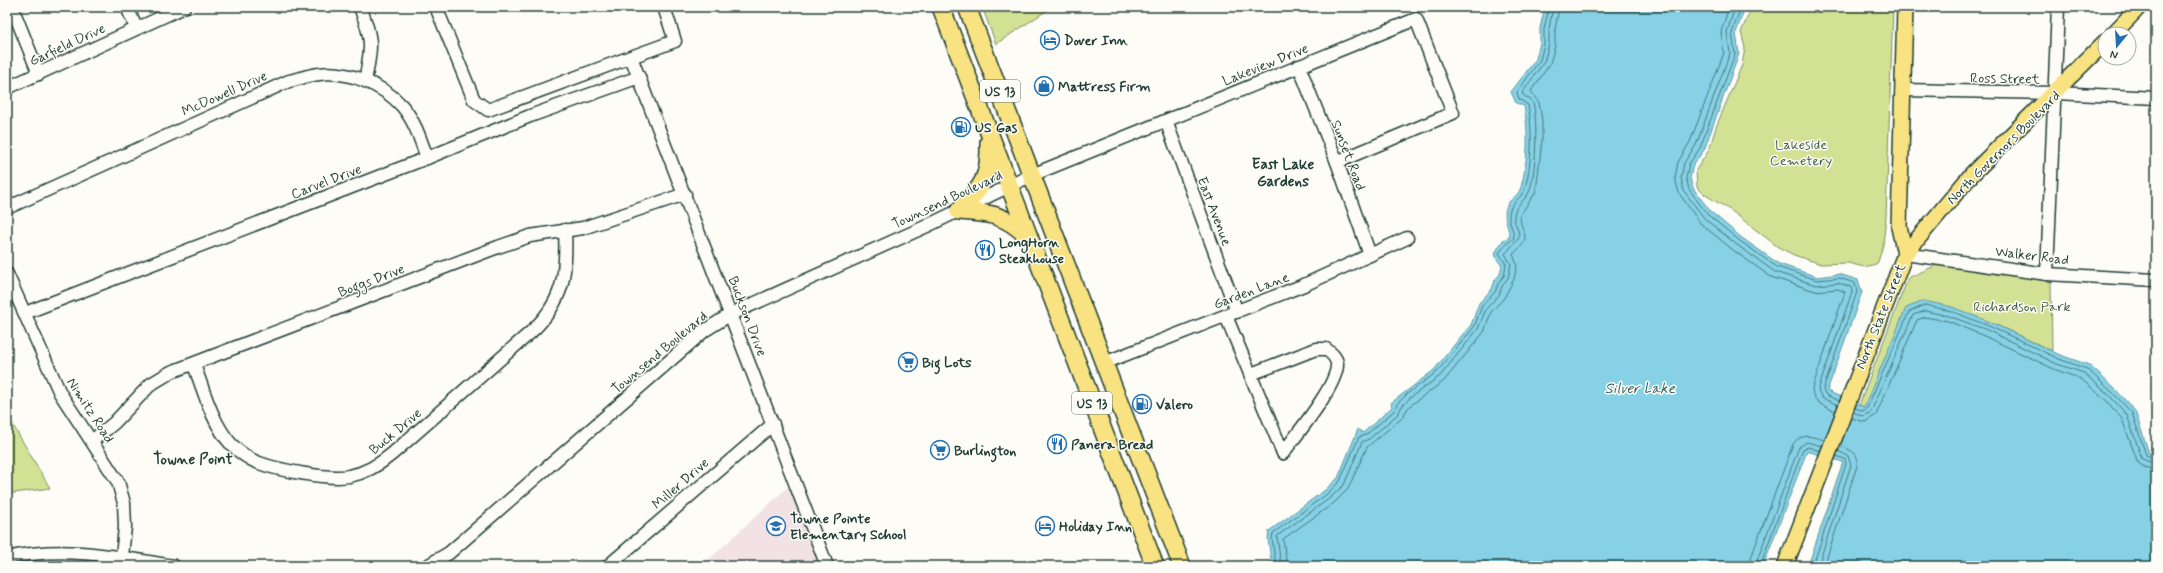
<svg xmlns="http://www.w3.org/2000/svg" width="2163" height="573" font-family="Mynerve,sans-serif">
<rect width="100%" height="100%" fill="#fdfcf7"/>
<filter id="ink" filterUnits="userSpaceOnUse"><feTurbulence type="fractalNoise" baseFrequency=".025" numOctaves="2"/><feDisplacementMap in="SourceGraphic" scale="8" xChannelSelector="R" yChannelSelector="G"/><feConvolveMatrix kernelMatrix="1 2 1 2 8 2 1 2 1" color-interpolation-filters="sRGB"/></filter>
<g filter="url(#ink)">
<polygon fill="#f2e1e5" points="790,485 821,566 702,566"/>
<g fill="#d3e195" stroke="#798f64">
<polygon points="982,7 1052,7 996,44"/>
<polygon points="1752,7 1893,7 1886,217 1883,245 1878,262 1876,264 1864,267 1848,263 1821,264 1794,255 1778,247 1733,212 1704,194 1697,187 1696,170 1709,150 1716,127 1742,65 1745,48 1741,32"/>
<polygon points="1937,265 2051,280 2052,351 1990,322 1864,407 1859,405 1908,278"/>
<polygon points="7,415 50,488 7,494"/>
</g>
<path fill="#86d1e6" stroke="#5d969f" d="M1543 7H1745L1736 33 1739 54 1704 150 1693 165 1690 178 1693 188 1710 211 1742 238 1779 264 1818 277 1839 274 1858 280 1862 292 1827 391 1864 407 1906 308 1924 301 1952 307 1990 322 2060 355 2089 365 2115 389 2135 411 2149 453 2156 455V566H1808L1843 462 1807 451 1763 566H1272L1268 539 1269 531 1325 490 1338 478 1358 429 1363 433 1392 407 1391 403 1434 370 1463 334 1471 325 1479 303 1492 289 1495 280 1500 274 1502 265 1497 260 1495 253 1503 240 1510 237C1508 225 1500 212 1510 201 1514 197 1519 194 1521 187 1528 162 1529 131 1524 106L1516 103 1511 92 1536 59 1540 43V28L1544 11Z"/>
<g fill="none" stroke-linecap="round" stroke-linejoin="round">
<g stroke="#48787b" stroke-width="1">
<path d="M1729 7 1721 32 1724 53 1690 142 1678 162 1675 178 1679 193 1700 223 1733 250 1771 277 1815 291 1838 289 1845 292 1812 389C1813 403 1824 406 1835 411"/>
<polyline points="1735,7 1727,32 1730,53 1696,145 1684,163 1681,178 1684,191 1704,218 1737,245 1775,272 1816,285 1838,283 1851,287 1852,292 1818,390 1822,398 1838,405"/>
<polyline points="1741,7 1732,33 1735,54 1700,148 1689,164 1686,178 1689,189 1707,214 1740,241 1777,267 1817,280 1839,278 1855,283 1857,292 1823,390 1826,395 1839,401"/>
<polyline points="1855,408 1863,411 1867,408 1909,312 1925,305 1951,311 1989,326 2059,359 2087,369 2112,392 2132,413 2146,455 2156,459"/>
<polyline points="1853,412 1863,416 1871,412 1913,315 1925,311 1949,316 1987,330 2057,364 2084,373 2109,395 2127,415 2142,459 2156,464"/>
<polyline points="1851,418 1865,422 1876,415 1917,320 1925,317 1948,321 1984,336 2054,369 2081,379 2105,399 2122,419 2138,463 2144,467 2156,470"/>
<path d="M1276 566 1272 539 1273 533 1327 494 1340 481 1359 437 1366 435 1395 410 1397 404 1408 393 1437 372 1474 327 1482 306 1495 292 1499 282 1504 276 1506 264 1499 253 1506 244 1514 238C1514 229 1508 223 1509 214 1510 202 1522 199 1525 188 1532 164 1533 129 1528 105L1519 99 1517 92 1540 60 1544 44V29L1548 12 1547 7"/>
<path d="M1281 566 1277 536 1330 498 1344 485 1362 442 1369 439 1398 414 1402 406 1411 397 1440 376 1478 329 1486 309 1499 295 1503 284 1508 278 1511 264 1505 254 1519 238C1520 230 1513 223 1514 215 1515 205 1525 201 1529 192 1536 177 1538 119 1533 103 1531 98 1524 98 1522 93L1544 62 1549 44V29L1553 7"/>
<path d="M1287 566 1283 539 1334 503 1348 489 1367 447 1402 418 1408 408 1415 402 1444 381 1475 343 1484 332 1491 312 1504 298 1514 279 1517 265 1513 254C1535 236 1520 235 1520 215L1536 192 1542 140V120L1539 103 1531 91 1550 64 1555 45V30L1559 7"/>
<path d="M1748 566 1793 444C1802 432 1813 437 1824 440"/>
<polyline points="1755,566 1799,447 1807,442 1822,446"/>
<polyline points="1760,566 1803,449 1808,447 1820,451"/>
<polyline points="1813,566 1846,464 1845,459 1836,456"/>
<polyline points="1818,566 1851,465 1848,456 1838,451"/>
<path d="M1824 566 1857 466C1858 454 1851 449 1840 446"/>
</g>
<g stroke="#1f3d34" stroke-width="15">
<g id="minor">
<polyline points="12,7 39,74"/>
<polyline points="127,7 136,28"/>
<path d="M360 7C373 40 372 46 365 81"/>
<polyline points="436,7 474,100 488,110 631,57"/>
<polyline points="664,7 675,41 631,57 827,566"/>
<polyline points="1299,66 1337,162 1370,255"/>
<polyline points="7,88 184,7"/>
<polyline points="1902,90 2056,93 2156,98"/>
<polyline points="1166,121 1237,312"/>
<path d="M7 208 289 81C299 79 309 75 319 74 348 70 383 85 402 106 415 121 421 141 427 158"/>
<polyline points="1905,254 2047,274 2156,280"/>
<polyline points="7,274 60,393 118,482 124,503 125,527 121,566"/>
<polyline points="2047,274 2058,7"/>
<polyline points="25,313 427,158 530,116 639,77"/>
<polyline points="1226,316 1283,453"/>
<polyline points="1104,363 1304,285 1407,238"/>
<path d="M194 365C204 391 212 423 231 444 239 452 248 459 259 463 278 470 329 480 349 476 366 473 379 465 392 454L531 332C564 301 567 274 565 230"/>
<path d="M1251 374 1316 349H1326C1331 353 1336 357 1337 363 1339 384 1296 435 1283 453"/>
<polyline points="92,441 114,423 151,384 171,372 498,247 530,236 583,228 685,194"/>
<path d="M7 558C64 545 118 557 174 566"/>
<polyline points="427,566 449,553 704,331 731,314 927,226 1032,175 1416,19 1453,113 1337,162"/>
<polyline points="608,566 773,424"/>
</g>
</g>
<g stroke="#1f3d34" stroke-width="18">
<g id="major">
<polyline points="2113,34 2139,7"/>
<polyline points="1905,254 1972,174 2105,42"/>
<polyline points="1785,566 1905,254 1899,227 1905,7"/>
</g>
</g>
<g stroke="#1f3d34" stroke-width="20">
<g id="highway">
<polyline points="941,7 1155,566"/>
<polyline points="967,7 1182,566"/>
<path d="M959 211C983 186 990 178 989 142"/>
<path d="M959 211C989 213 1005 214 1027 236"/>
</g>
</g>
<use href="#minor" stroke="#fdfcf7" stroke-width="12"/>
<use href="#major" stroke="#f8e281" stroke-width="15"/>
<use href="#highway" stroke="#f8e281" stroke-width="17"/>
</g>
</g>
<defs>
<g id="hotel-ring" transform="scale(1)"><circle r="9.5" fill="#fdfcf7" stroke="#1f6fb2" stroke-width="1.5"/><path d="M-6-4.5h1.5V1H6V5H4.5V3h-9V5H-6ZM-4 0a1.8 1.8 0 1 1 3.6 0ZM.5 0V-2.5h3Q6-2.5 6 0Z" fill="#1f6fb2"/></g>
<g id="shop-ring" transform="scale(1)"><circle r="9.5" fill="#fdfcf7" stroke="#1f6fb2" stroke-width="1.5"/><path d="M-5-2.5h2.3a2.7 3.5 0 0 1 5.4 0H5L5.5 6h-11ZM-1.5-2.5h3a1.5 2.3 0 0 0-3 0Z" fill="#1f6fb2"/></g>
<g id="fuel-ring" transform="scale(1)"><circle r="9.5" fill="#fdfcf7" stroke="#1f6fb2" stroke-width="1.5"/><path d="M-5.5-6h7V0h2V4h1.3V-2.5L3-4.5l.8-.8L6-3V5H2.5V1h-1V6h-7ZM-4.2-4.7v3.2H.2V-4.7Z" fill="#1f6fb2"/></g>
<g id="restaurant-ring" transform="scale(1)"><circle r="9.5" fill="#fdfcf7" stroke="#1f6fb2" stroke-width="1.5"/><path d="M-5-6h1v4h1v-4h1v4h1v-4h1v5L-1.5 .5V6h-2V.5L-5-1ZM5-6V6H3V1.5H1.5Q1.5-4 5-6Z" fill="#1f6fb2"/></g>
<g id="supermarket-ring" transform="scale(1)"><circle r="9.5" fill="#fdfcf7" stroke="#1f6fb2" stroke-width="1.5"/><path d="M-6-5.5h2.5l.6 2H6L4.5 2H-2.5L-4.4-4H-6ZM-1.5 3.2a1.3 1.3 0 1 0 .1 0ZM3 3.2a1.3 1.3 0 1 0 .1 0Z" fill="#1f6fb2"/></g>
<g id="school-ring" transform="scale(1)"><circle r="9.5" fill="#fdfcf7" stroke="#1f6fb2" stroke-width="1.5"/><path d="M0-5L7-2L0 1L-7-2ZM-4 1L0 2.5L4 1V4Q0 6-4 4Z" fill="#1f6fb2"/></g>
</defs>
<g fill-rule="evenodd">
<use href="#hotel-ring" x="1050" y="40"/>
<use href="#shop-ring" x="1044" y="86"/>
<use href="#fuel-ring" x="961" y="127"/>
<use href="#restaurant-ring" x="985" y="250"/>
<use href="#supermarket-ring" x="908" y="362"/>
<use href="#fuel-ring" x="1142" y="404"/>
<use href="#restaurant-ring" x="1057" y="444"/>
<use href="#supermarket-ring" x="940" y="450"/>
<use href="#school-ring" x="776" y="526"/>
<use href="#hotel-ring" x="1045" y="526"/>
</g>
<g text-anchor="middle" stroke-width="3" stroke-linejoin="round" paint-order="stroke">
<g fill="#fdfcf7" stroke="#62766e" stroke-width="1">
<rect x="980" y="80" width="40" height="22" rx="3"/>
<rect x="1072" y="392" width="40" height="22" rx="3"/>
</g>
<g font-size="13" font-weight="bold" fill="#1f3d34">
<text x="1000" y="96">US 13</text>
<text x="1092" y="408">US 13</text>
</g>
<g font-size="14" font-weight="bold" fill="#1f3d34" stroke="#fdfcf7" text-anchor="start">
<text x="1064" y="45">Dover Inn</text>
<text x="1058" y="91">Mattress Firm</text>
<text x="975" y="132">US Gas</text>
<text x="999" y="247">LongHorn<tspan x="999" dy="16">Steakhouse</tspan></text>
<text x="922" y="367">Big Lots</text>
<text x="1156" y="409">Valero</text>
<text x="1071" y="449">Panera Bread</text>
<text x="954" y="455">Burlington</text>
<text x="790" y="523">Towne Pointe<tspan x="790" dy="16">Elementary School</tspan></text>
<text x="1059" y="531">Holiday Inn</text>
</g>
<g font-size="14" fill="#1f3d34" stroke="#fdfcf7">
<text transform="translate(67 44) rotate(-25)" y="5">Garfield Drive</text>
<text transform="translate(1265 64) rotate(-22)" y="5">Lakeview Drive</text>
<text transform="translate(2005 78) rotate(1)" y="5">Ross Street</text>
<text transform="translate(224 93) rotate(-24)" y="5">McDowell Drive</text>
<text transform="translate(2003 147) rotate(-45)" y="5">North Governors Boulevard</text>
<text transform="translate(1349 155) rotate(69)" y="5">Sunset Road</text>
<text transform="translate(326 181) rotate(-21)" y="5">Carvel Drive</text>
<text transform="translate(947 199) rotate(-25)" y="5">Townsend Boulevard</text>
<text transform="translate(1215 211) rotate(69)" y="5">East Avenue</text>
<text transform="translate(2032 255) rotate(7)" y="5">Walker Road</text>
<text transform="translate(371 280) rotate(-21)" y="5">Boggs Drive</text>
<text transform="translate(1251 290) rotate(-21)" y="5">Garden Lane</text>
<text transform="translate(748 316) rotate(69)" y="5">Buckson Drive</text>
<text transform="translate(1880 316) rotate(-68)" y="5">North State Street</text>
<text transform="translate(659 352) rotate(-40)" y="5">Townsend Boulevard</text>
<text transform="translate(91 410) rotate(57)" y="5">Nimitz Road</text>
<text transform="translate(395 431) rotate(-40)" y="5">Buck Drive</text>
<text transform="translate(680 483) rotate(-41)" y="5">Miller Drive</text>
</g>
<g font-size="14" fill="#435e47" stroke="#fdfcf7">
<text x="1801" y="149">Lakeside<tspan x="1801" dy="16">Cemetery</tspan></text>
<text x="2022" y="311">Richardson Park</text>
</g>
<g font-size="15" font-weight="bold" fill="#1f3d34" stroke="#fdfcf7">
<text x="1283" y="169">East Lake<tspan x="1283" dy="17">Gardens</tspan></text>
<text x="193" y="464">Towne Point</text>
</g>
<g font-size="15" font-style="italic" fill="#396260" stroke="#fdfcf7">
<text x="1640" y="393">Silver Lake</text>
</g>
</g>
<rect width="2163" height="573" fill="none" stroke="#fdfcf7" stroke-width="24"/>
<rect x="12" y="12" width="2139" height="549" fill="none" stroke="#1f3d34" stroke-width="1.5" filter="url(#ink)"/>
<g transform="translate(2117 46) rotate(198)"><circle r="19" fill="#fdfcf7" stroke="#a4b0a9"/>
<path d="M0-3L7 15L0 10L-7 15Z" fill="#1f6fb2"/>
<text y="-6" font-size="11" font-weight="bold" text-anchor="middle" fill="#1f3d34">N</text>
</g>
</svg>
